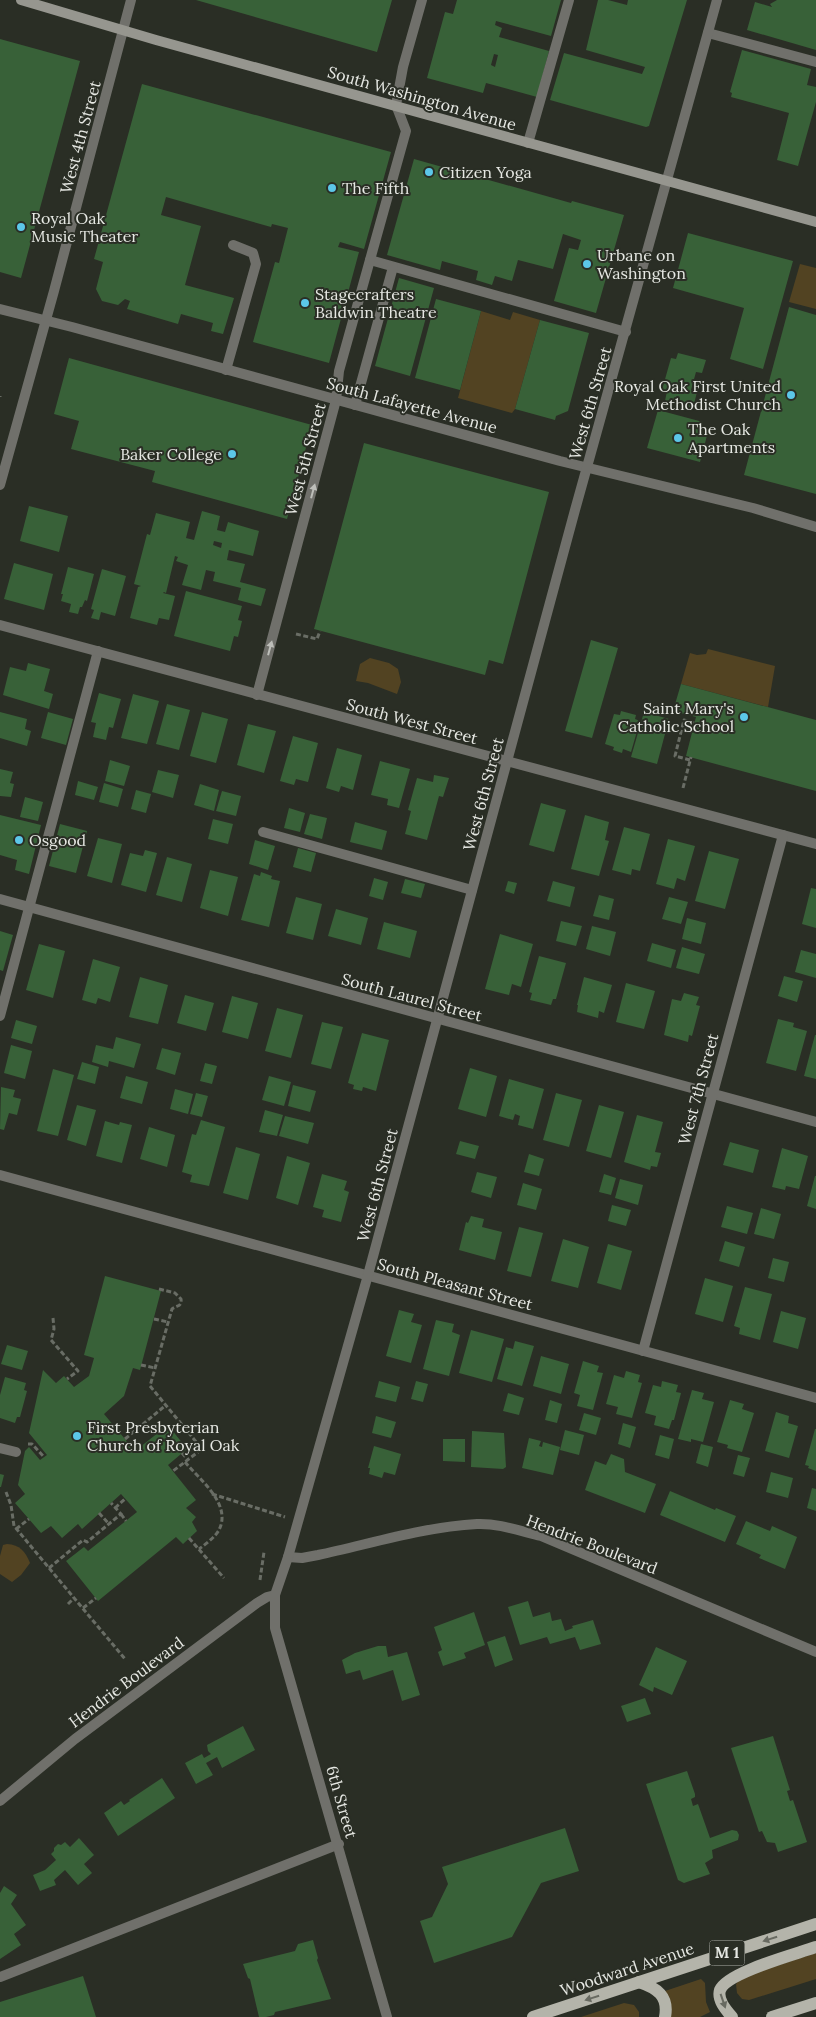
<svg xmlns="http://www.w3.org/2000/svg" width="816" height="2017" font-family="Lora,serif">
<rect width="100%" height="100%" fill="#2a2e25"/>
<g fill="#524322">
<polygon points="800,264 816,268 816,309 789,302"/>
<polygon points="481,311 510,320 513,312 540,320 515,409 512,413 458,398"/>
<polygon points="708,649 775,666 768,707 681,684 690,653 697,655 706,654"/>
<polygon points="370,658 389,663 398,669 401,682 397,694 368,683 356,681 360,664"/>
<path d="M7 1544C20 1545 25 1551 30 1563L21 1575 12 1582 0 1574V1556L3 1545Z"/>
<polygon points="816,1953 816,1979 749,2000 742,1999 737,1993 736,1984 742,1977"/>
<polygon points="701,1979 705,1983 706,2002 710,2012 700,2017 671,2017 665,1991"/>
<polygon points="624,2003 634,2005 639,2012 639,2017 581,2017"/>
</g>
<g fill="#386138" fill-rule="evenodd">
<polygon points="196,0 392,0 377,52"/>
<path d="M457 0H561L551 36 496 21 495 25 502 28 499 37 549 51 537 97 486 83 483 93 427 78 445 12 453 14ZM494 54 498 55 495 67 491 65Z"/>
<polygon points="598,0 608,0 627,5 628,0 687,0 649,126 646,127 550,100 564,53 642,74 645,67 586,50"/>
<polygon points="777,0 816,0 816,50 747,30 755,2 772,7 770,4"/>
<polygon points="0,39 80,61 21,278 0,272"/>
<polygon points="742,50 811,69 807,85 816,87 816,102 798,166 777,160 789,113 731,97 732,93 730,92"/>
<polygon points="142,84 391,152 364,249 340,242 338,247 359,252 329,363 253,342 275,262 279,263 288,228 272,224 271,227 166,197 161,215 201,226 185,285 234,298 223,334 211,331 213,323 181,314 178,324 127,309 130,301 125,299 118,305 102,301 96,289 103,262 94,259"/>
<polygon points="414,159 571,203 572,201 624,215 596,313 554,301 569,248 578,250 581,240 563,234 553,269 518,260 512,281 495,276 492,285 476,280 478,271 442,261 440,270 387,255"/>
<polygon points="688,233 793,261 763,369 730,359 744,308 673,288"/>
<polygon points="399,278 434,288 410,376 375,366"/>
<polygon points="436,299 481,311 460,390 415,378"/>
<polygon points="789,307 816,315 816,494 744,475"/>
<polygon points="540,320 589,333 568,411 556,416 555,420 515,409"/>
<polygon points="678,353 706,360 702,373 696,372 691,390 697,392 693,408 665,401 667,391 662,390 671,358 676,359"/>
<polygon points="69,358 312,425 287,519 152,482 155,471 71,449 79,421 54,414"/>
<polygon points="658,410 703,422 703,426 709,428 700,462 647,448"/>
<polygon points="364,443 549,492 503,664 489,660 485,675 314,629"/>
<polygon points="29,506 68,516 59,552 20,541"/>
<path d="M202 511 220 516 217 530 225 532 228 522 259 531 253 556 229 550 227 560 245 564 240 582 266 589 261 606 238 600 241 588 213 581 215 572 206 570 201 590 182 585 188 565 176 561 178 557 175 556 166 593 164 592 163 593 175 596 169 620 159 618 157 625 130 618 138 587 141 586 134 584 147 534 150 535 156 513 190 522 186 538 194 540ZM214 541 222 543 221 548 213 545Z"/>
<polygon points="14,563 53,574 44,610 4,599"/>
<polygon points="68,567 94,574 87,601 85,600 82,607 80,607 78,614 69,612 71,604 61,601 63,594 61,594"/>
<polygon points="102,569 126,576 115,616 101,612 99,620 91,618 94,610 91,609"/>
<polygon points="186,591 242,606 238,620 242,621 238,637 234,636 230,651 174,636"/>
<polygon points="591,640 618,648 592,738 565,731"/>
<polygon points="28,663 50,669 44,691 53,694 49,709 3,695 10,667 26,671"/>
<polygon points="681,684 816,720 816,791 686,756 696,717 673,711"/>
<polygon points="99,693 121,699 113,728 109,727 106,740 93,737 96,723 91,722"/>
<polygon points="133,694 159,701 147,744 121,738"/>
<polygon points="167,704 190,710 179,750 156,744"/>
<polygon points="621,711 636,715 635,719 640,721 631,752 623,749 622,753 613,750 614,747 605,744 614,714 620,715"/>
<polygon points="0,712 27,719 25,729 31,731 27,746 0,738"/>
<polygon points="48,712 73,719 66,745 41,738"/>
<polygon points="202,712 228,719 216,763 190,756"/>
<polygon points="644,712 669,719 657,764 631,757"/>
<polygon points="248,724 276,731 264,773 237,765"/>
<polygon points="293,736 318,743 308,782 296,779 294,785 280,781"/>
<polygon points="337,748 362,755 353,790 341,786 339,792 326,788"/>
<polygon points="110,760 130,766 124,786 105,781"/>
<polygon points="380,761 410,769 399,808 387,805 388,799 371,795"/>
<polygon points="0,769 13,772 10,783 14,784 11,797 0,796"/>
<polygon points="158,770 179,775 173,798 152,792"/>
<polygon points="434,775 449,778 443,797 439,796 427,840 405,834 411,811 408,810 417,778 433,782"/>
<polygon points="78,781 98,787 94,800 75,795"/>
<polygon points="104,783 123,789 118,807 99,802"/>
<polygon points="200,784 219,790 214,811 194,805"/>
<polygon points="136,790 151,794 146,813 131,809"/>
<polygon points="222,791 241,796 236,816 216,811"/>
<polygon points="25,797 43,802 38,821 20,817"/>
<polygon points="541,803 566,810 554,852 529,845"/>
<polygon points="289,808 305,813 300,832 284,828"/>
<polygon points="310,814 327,818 322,839 304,834"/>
<polygon points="0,815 41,825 29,874 15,870 17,860 0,855"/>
<polygon points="585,815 609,822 605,840 609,841 599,876 571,869"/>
<polygon points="213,819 233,824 228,844 208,839"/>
<polygon points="355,822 387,831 382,850 350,842"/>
<polygon points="60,824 87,831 76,873 49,866"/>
<polygon points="624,827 650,834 640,871 632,869 631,875 612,870"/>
<polygon points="98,838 122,844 112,883 87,876"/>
<polygon points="668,839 695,846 685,881 677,878 674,889 656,884"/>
<polygon points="255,840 275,846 268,870 249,864"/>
<polygon points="298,848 316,853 311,872 293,867"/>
<polygon points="145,850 157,853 146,892 121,885 130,853 143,856"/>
<polygon points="709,851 739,859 725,909 695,901"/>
<polygon points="167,857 192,864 182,902 156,895"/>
<polygon points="210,870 238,877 228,916 200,908"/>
<polygon points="261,872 272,876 271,879 280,881 269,927 241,920 254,874 260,876"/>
<polygon points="374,878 388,882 383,900 369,896"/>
<polygon points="405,879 425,884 421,898 401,893"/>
<polygon points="508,881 517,883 514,894 505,891"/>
<polygon points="553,881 575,887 570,907 547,901"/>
<polygon points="811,888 816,889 816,928 802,924"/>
<polygon points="599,895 614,899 609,920 593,916"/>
<polygon points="296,897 322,904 313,940 286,933"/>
<polygon points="669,897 688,902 681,924 662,919"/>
<polygon points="336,909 368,918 361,945 328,936"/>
<polygon points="687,918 706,923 701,944 682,939"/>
<polygon points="561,921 582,926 576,946 556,941"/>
<polygon points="384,922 417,931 410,958 377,949"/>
<polygon points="592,926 616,932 610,956 586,949"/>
<polygon points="0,931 13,935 3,971 0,970"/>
<polygon points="500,934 533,944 521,987 512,984 509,995 485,989"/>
<polygon points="652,943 676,950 671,968 647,961"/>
<polygon points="39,944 65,951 53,998 26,990"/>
<polygon points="682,947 705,954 699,974 676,968"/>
<polygon points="801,950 816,954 816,978 795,972"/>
<polygon points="539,956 566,963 556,999 553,999 551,1005 530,1000 532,993 529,992"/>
<polygon points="93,959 120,967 110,1002 98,998 96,1004 82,1000"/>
<polygon points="784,976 803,981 797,1002 778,996"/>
<polygon points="140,977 168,985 158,1024 129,1017"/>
<polygon points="584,977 612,985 604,1013 599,1011 598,1018 577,1012 578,1005 577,1005"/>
<polygon points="626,983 655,991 644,1029 616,1022"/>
<polygon points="684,993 699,997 696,1005 700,1006 692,1036 689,1035 688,1042 664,1035 672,999 681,1001"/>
<polygon points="185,995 214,1003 206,1031 177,1023"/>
<polygon points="232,996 258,1003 248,1039 222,1032"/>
<polygon points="277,1008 303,1015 291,1058 265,1051"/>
<polygon points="778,1019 794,1023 793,1027 807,1031 796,1071 766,1063"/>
<polygon points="16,1020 37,1026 32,1044 11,1038"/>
<polygon points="322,1022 343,1027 331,1069 311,1064"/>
<polygon points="362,1033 389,1040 376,1091 363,1087 362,1091 353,1089 354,1085 348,1083"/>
<polygon points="815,1035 816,1035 816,1079 804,1076"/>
<polygon points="116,1037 141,1044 134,1068 109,1061 108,1067 92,1062 96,1045 113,1049"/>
<polygon points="11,1045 32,1051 25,1079 4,1073"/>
<polygon points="162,1048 181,1053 175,1075 156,1069"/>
<polygon points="82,1062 99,1067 95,1084 77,1079"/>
<polygon points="205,1063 217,1066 212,1084 200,1081"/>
<polygon points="470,1068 497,1076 486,1117 458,1109"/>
<polygon points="53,1069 74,1075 58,1136 37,1131"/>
<polygon points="126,1076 148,1082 142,1104 120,1098"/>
<polygon points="269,1076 291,1082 284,1106 262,1100"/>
<polygon points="509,1079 544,1089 533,1129 518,1125 520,1116 515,1114 513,1120 499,1116"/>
<polygon points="293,1085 316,1091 310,1112 288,1106"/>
<polygon points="1,1087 15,1090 13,1097 21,1099 17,1115 9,1113 4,1130 0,1129"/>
<polygon points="175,1089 193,1094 188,1114 170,1109"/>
<polygon points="196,1093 208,1096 202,1117 190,1114"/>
<polygon points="556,1093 582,1100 569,1147 543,1140"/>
<polygon points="77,1105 96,1110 86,1146 67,1140"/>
<polygon points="599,1105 624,1112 611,1158 586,1151"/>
<polygon points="265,1110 283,1115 277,1136 259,1132"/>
<polygon points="637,1115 663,1122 655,1152 661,1153 657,1167 651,1166 650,1170 624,1162"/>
<polygon points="285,1116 314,1123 308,1144 279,1136"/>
<polygon points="201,1120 225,1127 209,1186 190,1182 192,1175 182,1172 192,1134 196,1135"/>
<polygon points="105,1121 119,1125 120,1122 132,1125 122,1163 96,1156"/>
<polygon points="149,1127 175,1135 167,1167 140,1159"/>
<polygon points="460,1141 479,1146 475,1159 456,1154"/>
<polygon points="730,1142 759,1150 753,1173 723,1165"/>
<polygon points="236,1147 260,1154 248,1200 223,1193"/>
<polygon points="782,1148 808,1156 799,1189 786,1186 785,1190 772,1187"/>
<polygon points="529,1154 544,1159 539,1176 524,1172"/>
<polygon points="287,1156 310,1163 298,1205 276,1198"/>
<polygon points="477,1172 497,1177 491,1198 471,1192"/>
<polygon points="322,1174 347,1181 344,1190 349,1192 341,1222 322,1217 324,1210 313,1207"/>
<polygon points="604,1174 616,1178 611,1195 599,1192"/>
<polygon points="815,1176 816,1176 816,1209 807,1206"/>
<polygon points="620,1179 643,1185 638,1205 615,1198"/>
<polygon points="523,1183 542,1189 536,1210 517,1205"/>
<polygon points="612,1205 631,1210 626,1226 608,1221"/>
<polygon points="727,1206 753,1213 747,1234 721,1227"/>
<polygon points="761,1208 781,1214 774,1239 754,1234"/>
<polygon points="471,1216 484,1219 482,1227 502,1232 495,1260 459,1250 466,1222 468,1223"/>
<polygon points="519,1227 543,1233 531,1277 507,1271"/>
<polygon points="563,1239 589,1247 578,1288 551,1281"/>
<polygon points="725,1241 745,1247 739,1267 719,1261"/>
<polygon points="608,1244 632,1251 621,1290 597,1283"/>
<polygon points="773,1258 789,1262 784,1282 768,1278"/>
<polygon points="105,1276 161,1291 140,1370 133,1368 124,1396 104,1414 135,1451 168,1425 187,1449 168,1465 196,1500 186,1508 196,1517 192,1522 197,1531 183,1544 176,1537 98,1601 66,1561 84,1547 88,1551 137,1512 121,1494 82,1529 78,1524 62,1538 51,1526 41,1533 15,1503 25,1494 18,1485 25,1451 29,1447 40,1460 47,1455 29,1433 43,1370 56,1383 64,1376 74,1387 89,1376 94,1358 84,1355"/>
<polygon points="705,1278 733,1286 723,1322 695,1314"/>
<polygon points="745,1287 772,1294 760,1340 739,1334 740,1328 734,1326"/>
<polygon points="399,1310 414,1314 411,1322 422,1325 411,1363 386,1356"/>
<polygon points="781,1311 806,1318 798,1349 773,1342"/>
<polygon points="436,1320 454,1324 452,1332 460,1335 449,1376 423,1369"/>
<polygon points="471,1330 504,1339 492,1382 459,1373"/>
<polygon points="515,1341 534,1346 522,1386 497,1379 506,1347 513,1349"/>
<polygon points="7,1345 28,1351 22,1370 1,1364"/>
<polygon points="541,1356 569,1364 561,1394 533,1386"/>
<polygon points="583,1361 599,1366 597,1372 603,1373 593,1410 577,1406 580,1395 574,1393"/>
<polygon points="626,1371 640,1375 638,1382 642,1383 632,1418 616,1414 618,1407 606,1404 614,1375 624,1378"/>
<polygon points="5,1377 26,1383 24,1390 27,1391 20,1417 17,1417 15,1423 0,1418 0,1395"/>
<polygon points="379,1381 400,1387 396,1402 375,1397"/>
<polygon points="416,1381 428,1384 423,1402 411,1399"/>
<polygon points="662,1381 678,1385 676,1392 681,1393 674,1420 672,1420 669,1429 654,1425 656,1416 645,1413 653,1385 661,1387"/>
<polygon points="692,1390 704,1393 702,1399 714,1402 703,1442 691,1439 691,1442 678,1439"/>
<polygon points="508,1393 524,1398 519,1415 503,1411"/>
<polygon points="550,1400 562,1404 557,1423 545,1420"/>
<polygon points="730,1400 744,1404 742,1409 754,1413 742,1452 727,1448 728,1445 717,1442"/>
<polygon points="776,1412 789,1416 788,1423 798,1426 789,1458 765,1451"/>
<polygon points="584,1413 601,1418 596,1435 579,1430"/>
<polygon points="376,1416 396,1422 391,1438 372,1433"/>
<polygon points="623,1423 636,1427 630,1448 618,1444"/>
<polygon points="815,1429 816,1429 816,1471 808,1468 809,1466 805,1465"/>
<polygon points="565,1430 584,1435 579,1455 560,1450"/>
<polygon points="472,1431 504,1433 506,1467 503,1469 471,1467"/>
<polygon points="660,1435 674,1439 669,1459 655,1455"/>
<polygon points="529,1438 541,1441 539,1446 542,1447 543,1442 560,1447 553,1475 522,1468"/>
<polygon points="443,1439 465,1439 465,1462 443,1461"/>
<polygon points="701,1444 713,1447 708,1467 696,1463"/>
<polygon points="374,1446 401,1454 395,1475 384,1472 382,1478 369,1474 370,1468 368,1468"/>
<polygon points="611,1454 624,1459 625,1472 656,1484 645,1513 585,1490 595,1461 606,1465"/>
<polygon points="738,1455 750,1458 744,1477 733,1474"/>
<polygon points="771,1472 793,1478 788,1498 766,1492"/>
<polygon points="0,1474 4,1475 1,1487 0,1487"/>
<polygon points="812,1488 816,1489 816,1511 807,1508"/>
<polygon points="670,1491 715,1510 716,1508 736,1516 725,1542 660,1515"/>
<polygon points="746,1521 770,1531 772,1526 797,1537 785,1569 759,1558 761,1555 736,1544"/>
<polygon points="528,1601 533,1617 550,1612 552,1621 561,1619 565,1631 573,1628 572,1626 593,1620 601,1644 580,1650 575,1637 550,1644 547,1637 520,1645 508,1607"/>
<polygon points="474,1612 485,1645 464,1653 466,1658 443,1666 438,1652 442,1650 434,1627"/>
<polygon points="505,1636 513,1660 495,1667 487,1642"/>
<polygon points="378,1646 386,1646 388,1657 407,1652 420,1695 402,1701 393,1670 363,1680 360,1670 346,1674 342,1660 355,1653"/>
<polygon points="656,1647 687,1661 672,1695 654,1687 653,1692 639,1685"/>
<polygon points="645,1698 651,1714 627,1722 621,1706"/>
<polygon points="243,1726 255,1750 222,1768 217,1757 206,1763 213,1775 196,1784 185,1763 202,1754 204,1758 211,1754 208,1751 207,1745"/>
<polygon points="773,1736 790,1790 787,1791 790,1801 793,1800 807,1842 778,1852 775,1843 767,1842 762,1831 759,1832 731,1748"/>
<polygon points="687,1771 695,1794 695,1797 691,1799 693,1806 698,1804 710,1838 732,1830 737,1831 739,1835 738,1840 712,1850 713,1858 705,1863 710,1874 684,1883 678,1880 646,1784"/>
<polygon points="162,1778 175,1798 118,1836 104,1813 121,1801 124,1805 130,1801 129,1800"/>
<polygon points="565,1828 579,1871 541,1883 512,1937 434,1963 420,1921 432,1917 448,1884 442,1867"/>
<polygon points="79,1838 94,1855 84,1864 92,1873 78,1885 65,1870 54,1880 56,1885 40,1891 33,1875 45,1870 56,1860 51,1854 54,1851 54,1848 58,1844 61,1845 65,1842 70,1847"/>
<polygon points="4,1886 17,1895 11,1904 26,1925 14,1934 21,1945 0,1959 0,1893"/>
<polygon points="313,1940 318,1958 317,1960 331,1999 275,2012 274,2015 266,2017 259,2017 250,1979 248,1978 243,1964 295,1951 298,1944"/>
<polygon points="83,1976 96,2017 0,2017 0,2002"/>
</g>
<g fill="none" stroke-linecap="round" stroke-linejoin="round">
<g stroke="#696d65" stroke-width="3" stroke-dasharray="5 2.5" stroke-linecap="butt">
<polyline points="0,396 0,397"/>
<polyline points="296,634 317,639 320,631"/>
<polyline points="690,760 675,756 684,720 694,723"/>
<polyline points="683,788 691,757"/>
<path d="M159 1289 175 1293 181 1299C182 1307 177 1305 172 1309L150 1386 202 1449 173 1471"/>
<polyline points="53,1318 54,1329 51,1340 78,1371 67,1379"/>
<polyline points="154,1319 168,1322"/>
<polyline points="141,1365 155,1368"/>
<polyline points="125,1439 166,1405"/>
<polyline points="28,1444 32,1444 44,1457"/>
<polyline points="182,1453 188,1460"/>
<path d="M185 1462C200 1480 232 1504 219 1530 215 1537 206 1544 199 1549"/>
<polyline points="6,1492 11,1505 14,1526 125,1659"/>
<polyline points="212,1494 285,1517"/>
<polyline points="115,1508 125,1499"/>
<polyline points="99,1513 109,1524"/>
<polyline points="121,1514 126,1521"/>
<polyline points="16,1529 29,1519"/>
<polyline points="189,1538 224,1578"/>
<polyline points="49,1568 83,1540 87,1542 121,1514 111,1503"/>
<polyline points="260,1580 264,1552"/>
<polyline points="68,1604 74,1598"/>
<polyline points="83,1608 96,1598"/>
</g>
<g stroke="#70706b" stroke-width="10">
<polyline points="708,33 816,62"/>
<polyline points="528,143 569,0"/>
<polyline points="370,260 626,332"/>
<polyline points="226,370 256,264 253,253 233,245"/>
<polyline points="355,405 393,267"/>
<polyline points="263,832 472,890"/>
<polyline points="0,1016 98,651"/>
<polyline points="0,1977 339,1844"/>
</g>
<polyline stroke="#70706b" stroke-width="10" points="336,400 339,371 406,131 396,105 403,67 422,0"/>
<g stroke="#70706b" stroke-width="10">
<polyline points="0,309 72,327 560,461 753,508 816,527"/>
<polyline points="0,485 54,291 131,0"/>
<polyline points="0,625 816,844"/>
<polyline points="257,695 336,400"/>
<polyline points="0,899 816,1122"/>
<polyline points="0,1175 816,1398"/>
<polyline points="643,1351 783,835"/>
<polyline points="0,1448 16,1452"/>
<path d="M288 1557 302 1558 318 1555C370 1544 423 1527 477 1524 498 1523 520 1531 541 1536L816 1652"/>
<polyline points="0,1801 75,1739 257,1603 267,1597 275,1595"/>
<polyline points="387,2017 275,1628 275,1595 288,1557 368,1275 575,510 717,0"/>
</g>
<polyline stroke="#96968f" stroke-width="10" points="21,0 156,40 816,222"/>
<g stroke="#b4b4aa" stroke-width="12">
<path d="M639 1982C657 1988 669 1996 665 2017"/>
<polyline points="533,2017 816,1924"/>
<path d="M732 2017C726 2010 717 2000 720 1990 727 1972 797 1954 816 1947"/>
<polyline points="772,2017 816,2003"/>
</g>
</g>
<defs><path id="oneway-solid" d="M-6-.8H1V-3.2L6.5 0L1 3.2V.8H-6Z" transform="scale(1.25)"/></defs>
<g fill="#bdbeb9">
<use href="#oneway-solid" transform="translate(313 491) rotate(-75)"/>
<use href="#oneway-solid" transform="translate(270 648) rotate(-75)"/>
</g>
<g fill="#686a61">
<use href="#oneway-solid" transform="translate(770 1939) rotate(162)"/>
<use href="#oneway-solid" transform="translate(592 1998) rotate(162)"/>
<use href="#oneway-solid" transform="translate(723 2001) rotate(71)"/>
</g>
<g fill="#5cc7e8" stroke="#2a2e25" stroke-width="2">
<circle cx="429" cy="172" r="5"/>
<circle cx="332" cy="188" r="5"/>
<circle cx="21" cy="227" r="5"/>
<circle cx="587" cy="264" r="5"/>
<circle cx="305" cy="303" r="5"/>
<circle cx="791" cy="395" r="5"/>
<circle cx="678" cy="438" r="5"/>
<circle cx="232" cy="454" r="5"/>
<circle cx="744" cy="717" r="5"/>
<circle cx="19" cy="840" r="5"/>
<circle cx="77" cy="1436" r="5"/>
</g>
<g text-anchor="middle" stroke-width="4" stroke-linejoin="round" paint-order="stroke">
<rect fill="#2a2e25" stroke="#aeb0aa" stroke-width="1" x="709.5" y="1940.5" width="35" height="25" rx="4"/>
<g font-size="15" font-weight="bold" fill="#e6e8e3">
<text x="727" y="1958">M 1</text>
</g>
<g font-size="16" fill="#e6e8e3" stroke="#2a2e25">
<text transform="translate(422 98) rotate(16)" y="6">South Washington Avenue</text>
<text transform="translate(80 137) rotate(-75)" y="6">West 4th Street</text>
<text transform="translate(590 403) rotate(-74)" y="6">West 6th Street</text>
<text transform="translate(412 405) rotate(15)" y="6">South Lafayette Avenue</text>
<text transform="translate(305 459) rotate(-75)" y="6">West 5th Street</text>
<text transform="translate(412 721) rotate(15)" y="6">South West Street</text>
<text transform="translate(483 794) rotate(-75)" y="6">West 6th Street</text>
<text transform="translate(412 997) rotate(15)" y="6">South Laurel Street</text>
<text transform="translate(698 1089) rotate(-75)" y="6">West 7th Street</text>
<text transform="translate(377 1185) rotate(-75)" y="6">West 6th Street</text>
<text transform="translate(455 1284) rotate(15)" y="6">South Pleasant Street</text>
<text transform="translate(592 1544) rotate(21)" y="6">Hendrie Boulevard</text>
<text transform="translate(126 1682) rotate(-37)" y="6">Hendrie Boulevard</text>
<text transform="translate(342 1802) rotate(74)" y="6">6th Street</text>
<text transform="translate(627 1969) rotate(-18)" y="6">Woodward Avenue</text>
</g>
<g font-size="16" fill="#e6e8e3" stroke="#2a2e25" text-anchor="start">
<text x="439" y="178">Citizen Yoga</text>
<text x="342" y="194">The Fifth</text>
<text x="31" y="224">Royal Oak<tspan x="31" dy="18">Music Theater</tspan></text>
<text x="597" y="261">Urbane on<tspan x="597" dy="18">Washington</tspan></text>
<text x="315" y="300">Stagecrafters<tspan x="315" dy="18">Baldwin Theatre</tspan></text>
<text x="781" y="392" text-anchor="end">Royal Oak First United<tspan x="781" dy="18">Methodist Church</tspan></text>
<text x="688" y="435">The Oak<tspan x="688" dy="18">Apartments</tspan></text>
<text x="222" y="460" text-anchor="end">Baker College</text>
<text x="734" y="714" text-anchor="end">Saint Mary's<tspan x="734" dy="18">Catholic School</tspan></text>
<text x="29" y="846">Osgood</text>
<text x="87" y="1433">First Presbyterian<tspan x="87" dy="18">Church of Royal Oak</tspan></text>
</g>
</g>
</svg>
